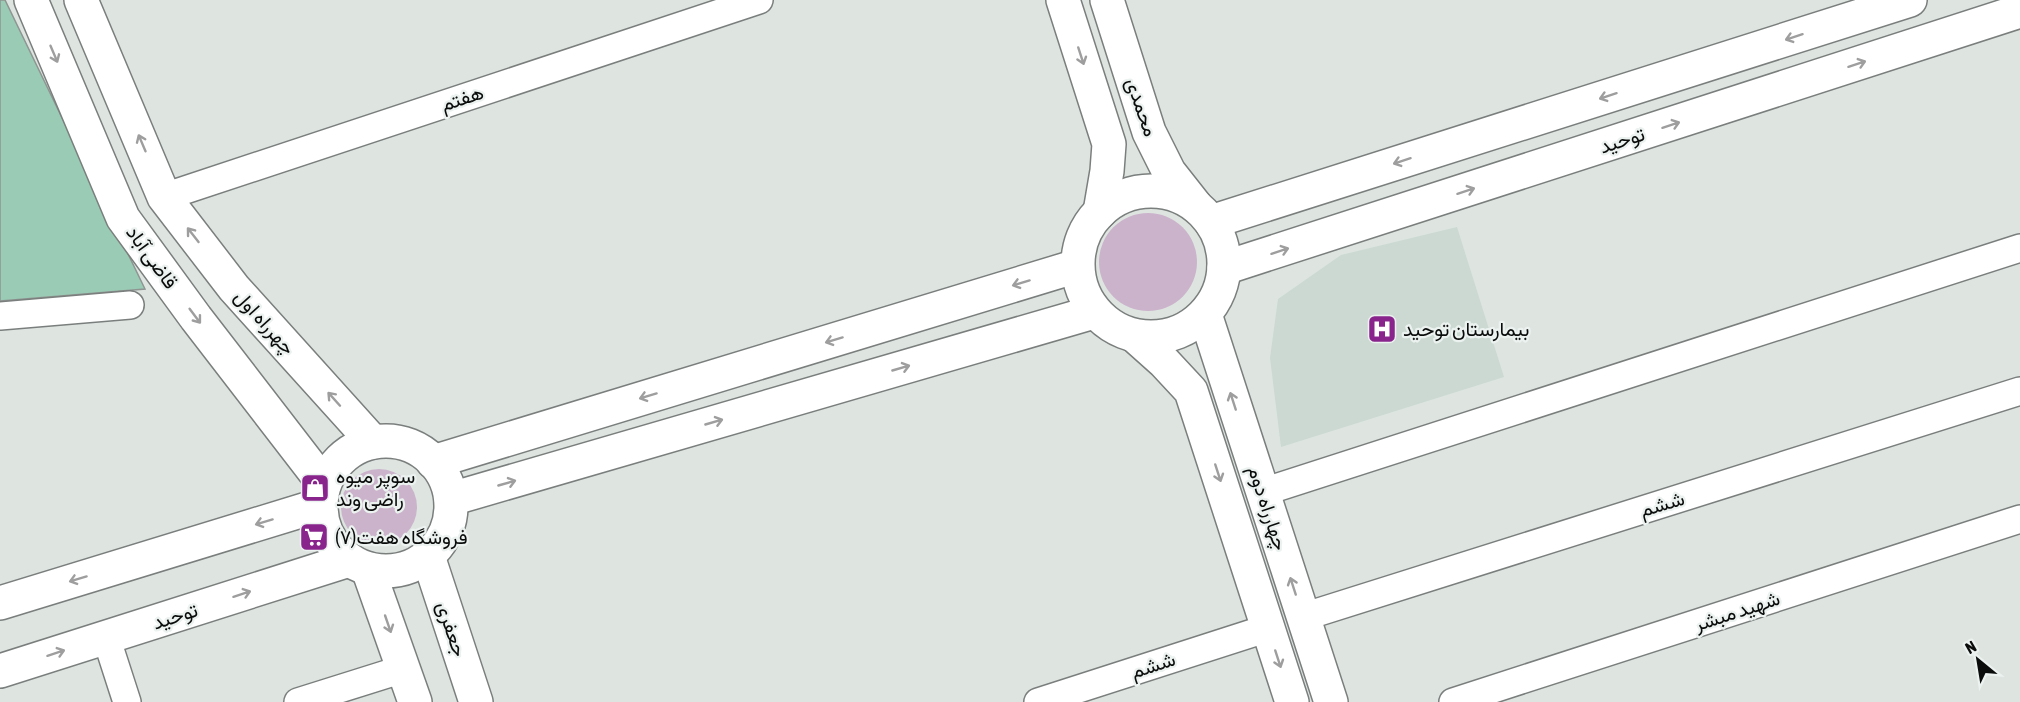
<svg xmlns="http://www.w3.org/2000/svg" width="2020" height="702" font-family="'Asap Condensed',Vazirmatn,sans-serif">
<rect width="100%" height="100%" fill="#dee5e1"/>
<polygon fill="#cbd9d2" points="1457,227 1504,377 1281,447 1270,358 1278,299 1341,255"/>
<g fill="#cbb4cb">
<circle cx="1148" cy="262" r="49"/>
<circle cx="379" cy="507" r="38"/>
</g>
<polygon fill="#9acbb5" stroke="#8f9592" stroke-width="1.5" points="0,0 5,0 145,289 0,301"/>
<g fill="none" stroke-linecap="round" stroke-linejoin="round">
<g stroke="#7a7f7d" stroke-width="30">
<g id="street">
<polyline points="164,197 759,0"/>
<polyline points="0,316 130,305"/>
<polyline points="1263,492 2020,248"/>
<polyline points="1303,617 2020,391"/>
<polyline points="106,637 127,702"/>
<polyline points="298,702 403,669"/>
<polyline points="1038,702 1268,628"/>
<polyline points="1453,702 2020,519"/>
</g>
</g>
<g stroke="#7a7f7d" stroke-width="36">
<g id="secondary">
<polyline points="31,0 123,218 196,318 324,484"/>
<polyline points="81,0 164,197 234,288 373,442"/>
<polyline points="1063,0 1109,144 1107,171 1100,212"/>
<polyline points="1107,0 1149,132 1169,172 1195,205"/>
<circle cx="1151" cy="264" r="73"/>
<polyline points="1211,222 1910,0"/>
<polyline points="1224,268 2020,11"/>
<polyline points="1205,314 1331,702"/>
<polyline points="1136,337 1164,362 1191,391 1292,702"/>
<circle cx="386" cy="506" r="65"/>
<polyline points="433,462 1077,266"/>
<polyline points="451,499 1094,312"/>
<polyline points="428,556 476,702"/>
<polyline points="368,569 415,702"/>
<polyline points="0,603 320,505"/>
<polyline points="0,671 349,560"/>
</g>
</g>
<use href="#street" stroke="#fff" stroke-width="27"/>
<use href="#secondary" stroke="#fff" stroke-width="33"/>
</g>
<defs><path id="oneway-shaft" d="M-6 0H5M1.5-3L5.5 0L1.5 3" fill="none" stroke-width="1.6" stroke-linecap="round" stroke-linejoin="round" transform="scale(1.5)"/></defs>
<g stroke="#9d9e9d">
<use href="#oneway-shaft" transform="translate(1794 37) rotate(162)"/>
<use href="#oneway-shaft" transform="translate(54 54) rotate(67)"/>
<use href="#oneway-shaft" transform="translate(1081 56) rotate(72)"/>
<use href="#oneway-shaft" transform="translate(1857 64) rotate(-18)"/>
<use href="#oneway-shaft" transform="translate(1608 96) rotate(162)"/>
<use href="#oneway-shaft" transform="translate(1671 125) rotate(-18)"/>
<use href="#oneway-shaft" transform="translate(142 143) rotate(-113)"/>
<use href="#oneway-shaft" transform="translate(1402 161) rotate(162)"/>
<use href="#oneway-shaft" transform="translate(1466 191) rotate(-18)"/>
<use href="#oneway-shaft" transform="translate(193 235) rotate(-128)"/>
<use href="#oneway-shaft" transform="translate(1280 251) rotate(-18)"/>
<use href="#oneway-shaft" transform="translate(1021 283) rotate(163)"/>
<use href="#oneway-shaft" transform="translate(195 316) rotate(53)"/>
<use href="#oneway-shaft" transform="translate(834 340) rotate(163)"/>
<use href="#oneway-shaft" transform="translate(901 368) rotate(-16)"/>
<use href="#oneway-shaft" transform="translate(648 396) rotate(163)"/>
<use href="#oneway-shaft" transform="translate(334 399) rotate(-132)"/>
<use href="#oneway-shaft" transform="translate(1233 401) rotate(-108)"/>
<use href="#oneway-shaft" transform="translate(714 422) rotate(-16)"/>
<use href="#oneway-shaft" transform="translate(1218 473) rotate(72)"/>
<use href="#oneway-shaft" transform="translate(507 483) rotate(-16)"/>
<use href="#oneway-shaft" transform="translate(264 522) rotate(163)"/>
<use href="#oneway-shaft" transform="translate(78 579) rotate(163)"/>
<use href="#oneway-shaft" transform="translate(1293 586) rotate(-108)"/>
<use href="#oneway-shaft" transform="translate(242 594) rotate(-18)"/>
<use href="#oneway-shaft" transform="translate(388 624) rotate(71)"/>
<use href="#oneway-shaft" transform="translate(56 653) rotate(-18)"/>
<use href="#oneway-shaft" transform="translate(1278 659) rotate(72)"/>
</g>
<defs>
<g id="hospital-square" transform="scale(1.5)"><rect x="-9" y="-9" width="18" height="18" rx="4" fill="#88248c" stroke="#ebf2ef"/><path d="M-5-5h3v3.5h4V-5h3V5h-3V1.5h-4V5h-3Z" fill="#fff"/></g>
<g id="shop-square" transform="scale(1.5)"><rect x="-9" y="-9" width="18" height="18" rx="4" fill="#88248c" stroke="#ebf2ef"/><path d="M-5-2.5h2.3a2.7 3.5 0 0 1 5.4 0H5L5.5 6h-11ZM-1.5-2.5h3a1.5 2.3 0 0 0-3 0Z" fill="#fff"/></g>
<g id="supermarket-square" transform="scale(1.5)"><rect x="-9" y="-9" width="18" height="18" rx="4" fill="#88248c" stroke="#ebf2ef"/><path d="M-6-5.5h2.5l.6 2H6L4.5 2H-2.5L-4.4-4H-6ZM-1.5 3.2a1.3 1.3 0 1 0 .1 0ZM3 3.2a1.3 1.3 0 1 0 .1 0Z" fill="#fff"/></g>
</defs>
<g fill-rule="evenodd">
<use href="#hospital-square" x="1382" y="329"/>
<use href="#shop-square" x="315" y="488"/>
<use href="#supermarket-square" x="314" y="537"/>
</g>
<g text-anchor="middle" stroke-width="4.5" stroke-linejoin="round" paint-order="stroke">
<g font-size="20" fill="#0a0c0b" stroke="#ebf2ef">
<text transform="translate(462 98) rotate(-18)" y="7">هفتم</text>
<text transform="translate(1142 107) rotate(71)" y="7">محمدی</text>
<text transform="translate(1622 140) rotate(-18)" y="7">توحید</text>
<text transform="translate(152 257) rotate(54)" y="7">قاضی آباد</text>
<text transform="translate(265 322) rotate(48)" y="7">چهرراه اول</text>
<text transform="translate(1662 504) rotate(-17)" y="7">ششم</text>
<text transform="translate(1268 508) rotate(72)" y="7">چهارراه دوم</text>
<text transform="translate(1737 611) rotate(-18)" y="7">شهید مبشر</text>
<text transform="translate(175 616) rotate(-18)" y="7">توحید</text>
<text transform="translate(452 629) rotate(72)" y="7">جعفری</text>
<text transform="translate(1153 665) rotate(-18)" y="7">ششم</text>
</g>
<g font-size="20" fill="#0a0c0b" stroke="#ebf2ef" text-anchor="start">
<text x="1403" y="336">بیمارستان توحید</text>
<text x="336" y="483">سوپر میوه<tspan x="336" dy="23">راضی وند</tspan></text>
<text x="335" y="544">فروشگاه هفت(۷)</text>
</g>
</g>
<g transform="translate(1978 660) rotate(330)" stroke="#ebf2ef" stroke-width="4.5" paint-order="stroke">
<path d="M0-4.5L10 22L0 15L-10 22Z" fill="#0a0c0b"/>
<text y="-9" font-size="16" font-weight="bold" text-anchor="middle" fill="#0a0c0b">N</text>
</g>
</svg>
